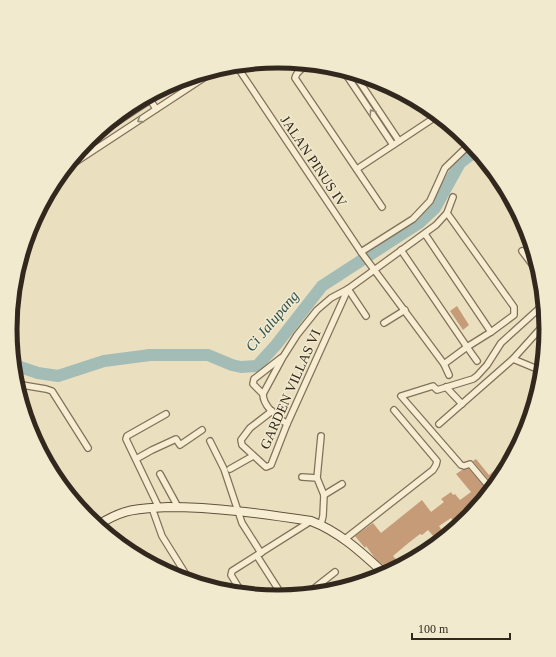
<svg xmlns="http://www.w3.org/2000/svg" width="556" height="657" font-family="Georgia,serif">
<rect width="100%" height="100%" fill="#eae0c0"/>
<g fill="none" stroke-linecap="round" stroke-linejoin="round">
<polyline stroke="#a3bcb6" stroke-width="12" points="14,365 38,373 58,376 104,361 150,355 208,355 232,365 241,367 257,366 276,345 322,286 419,223 435,208 460,163 477,150"/>
</g>
<g fill="#c69c78">
<polygon points="457,306 469,325 463,330 450,311"/>
<polygon points="476,459 489,475 495,470 501,478 494,486 473,461"/>
<polygon points="469,469 485,488 483,490 484,491 476,497 480,502 454,522 451,518 439,526 443,532 435,538 428,530 422,535 420,534 406,545 393,556 401,565 390,571 375,558 366,546 365,548 355,536 373,523 381,533 422,500 431,512 444,502 441,499 451,492 453,495 455,494 460,500 471,492 456,474 462,470"/>
</g>
<g fill="none" stroke-linecap="round" stroke-linejoin="round">
<g stroke="#827159" stroke-width="8">
<g id="street">
<path d="M311 64C305 67 297 70 295 78L382 207"/>
<polyline points="236,65 361,252 444,364 449,375"/>
<polyline points="343,70 393,145"/>
<polyline points="353,72 399,141"/>
<polyline points="148,96 156,109"/>
<polyline points="85,143 182,79"/>
<polyline points="357,169 437,116 433,111"/>
<polyline points="62,171 219,68"/>
<polyline points="447,213 514,307 514,315 491,332"/>
<polyline points="401,250 467,347 491,332 425,234"/>
<polyline points="522,251 541,276"/>
<polyline points="361,252 413,219 430,201 445,168 471,143"/>
<polyline points="348,289 366,316"/>
<polyline points="384,323 405,310"/>
<polyline points="513,359 540,329 542,329 546,331"/>
<polyline points="444,364 467,347 477,361"/>
<polyline points="16,384 46,389 52,391 88,448"/>
<polyline points="446,387 462,404"/>
<polyline points="263,394 253,384 254,379 281,358"/>
<polyline points="272,411 250,428 241,440 242,445 266,467 271,465 287,424 348,289"/>
<path d="M287 424C278 417 263 407 263 394L283 357 297 335 317 310 331 298 348 289 436 225 447 213 453 197"/>
<polyline points="439,424 513,359 542,371"/>
<polyline points="29,426 75,501"/>
<polyline points="210,441 224,469 242,523 261,553"/>
<polyline points="136,459 152,450 176,439 180,445 202,430"/>
<polyline points="230,469 253,456"/>
<polyline points="160,474 178,507"/>
<polyline points="302,477 317,478 324,495 323,516 321,524"/>
<polyline points="317,478 321,436"/>
<polyline points="491,489 470,464 464,466 461,465 401,396 433,386 437,390 473,379 477,376 487,365 501,343 544,304"/>
<polyline points="324,495 342,484"/>
<polyline points="152,508 162,536 190,581"/>
<polyline points="159,508 126,439 127,436 166,414"/>
<polyline points="345,539 433,470 436,465 437,461 394,410"/>
<polyline points="257,556 280,592"/>
<polyline points="242,593 231,575 232,571 311,521"/>
<polyline points="307,594 335,572"/>
</g>
</g>
<g stroke="#63523d" stroke-width="10">
<g id="secondary">
<polyline points="460,524 467,518"/>
<path d="M98 525C106 520 115 515 125 512 138 508 154 508 168 507 216 507 264 514 311 521 340 532 362 553 385 574"/>
<polyline points="426,552 433,546"/>
</g>
</g>
<use href="#street" stroke="#f6edd2" stroke-width="5.5"/>
<use href="#secondary" stroke="#f6edd2" stroke-width="8"/>
</g>
<defs><path id="oneway-chevron" d="M-2-3.5L2.5 0L-2 3.5" fill="none" stroke-width="1.6" stroke-linecap="round" stroke-linejoin="round"/></defs>
<g stroke="#948a78">
<use href="#oneway-chevron" transform="translate(372 112) rotate(-124)"/>
<use href="#oneway-chevron" transform="translate(140 120) rotate(147)"/>
</g>
<g text-anchor="middle" stroke-width="3" stroke-linejoin="round" paint-order="stroke">
<g font-size="14" fill="#32281d" stroke="#f2eacf">
<text transform="translate(314 161) rotate(56)" y="5">JALAN PINUS IV</text>
<text transform="translate(290 389) rotate(-66)" y="5">GARDEN VILLAS VI</text>
</g>
<g font-size="15" font-style="italic" fill="#2d5151" stroke="#f2eacf">
<text transform="translate(272 321) rotate(-50)" y="5">Ci Jalupang</text>
</g>
</g>
<path d="M0 0H556V657H0ZM17 329a261 261 0 1 1 522 0a261 261 0 1 1-522 0Z" fill="#f2eacf" fill-rule="evenodd"/>
<path fill="none" stroke="#32281d" stroke-width="5" d="M17 329a261 261 0 1 1 522 0a261 261 0 1 1-522 0Z"/>
<path d="M412 633v6h98v-6" fill="none" stroke="#32281d" stroke-width="2"/>
<text x="418" y="633" font-size="12" fill="#32281d" stroke="#f2eacf" stroke-width="3" paint-order="stroke">100 m</text>
</svg>
